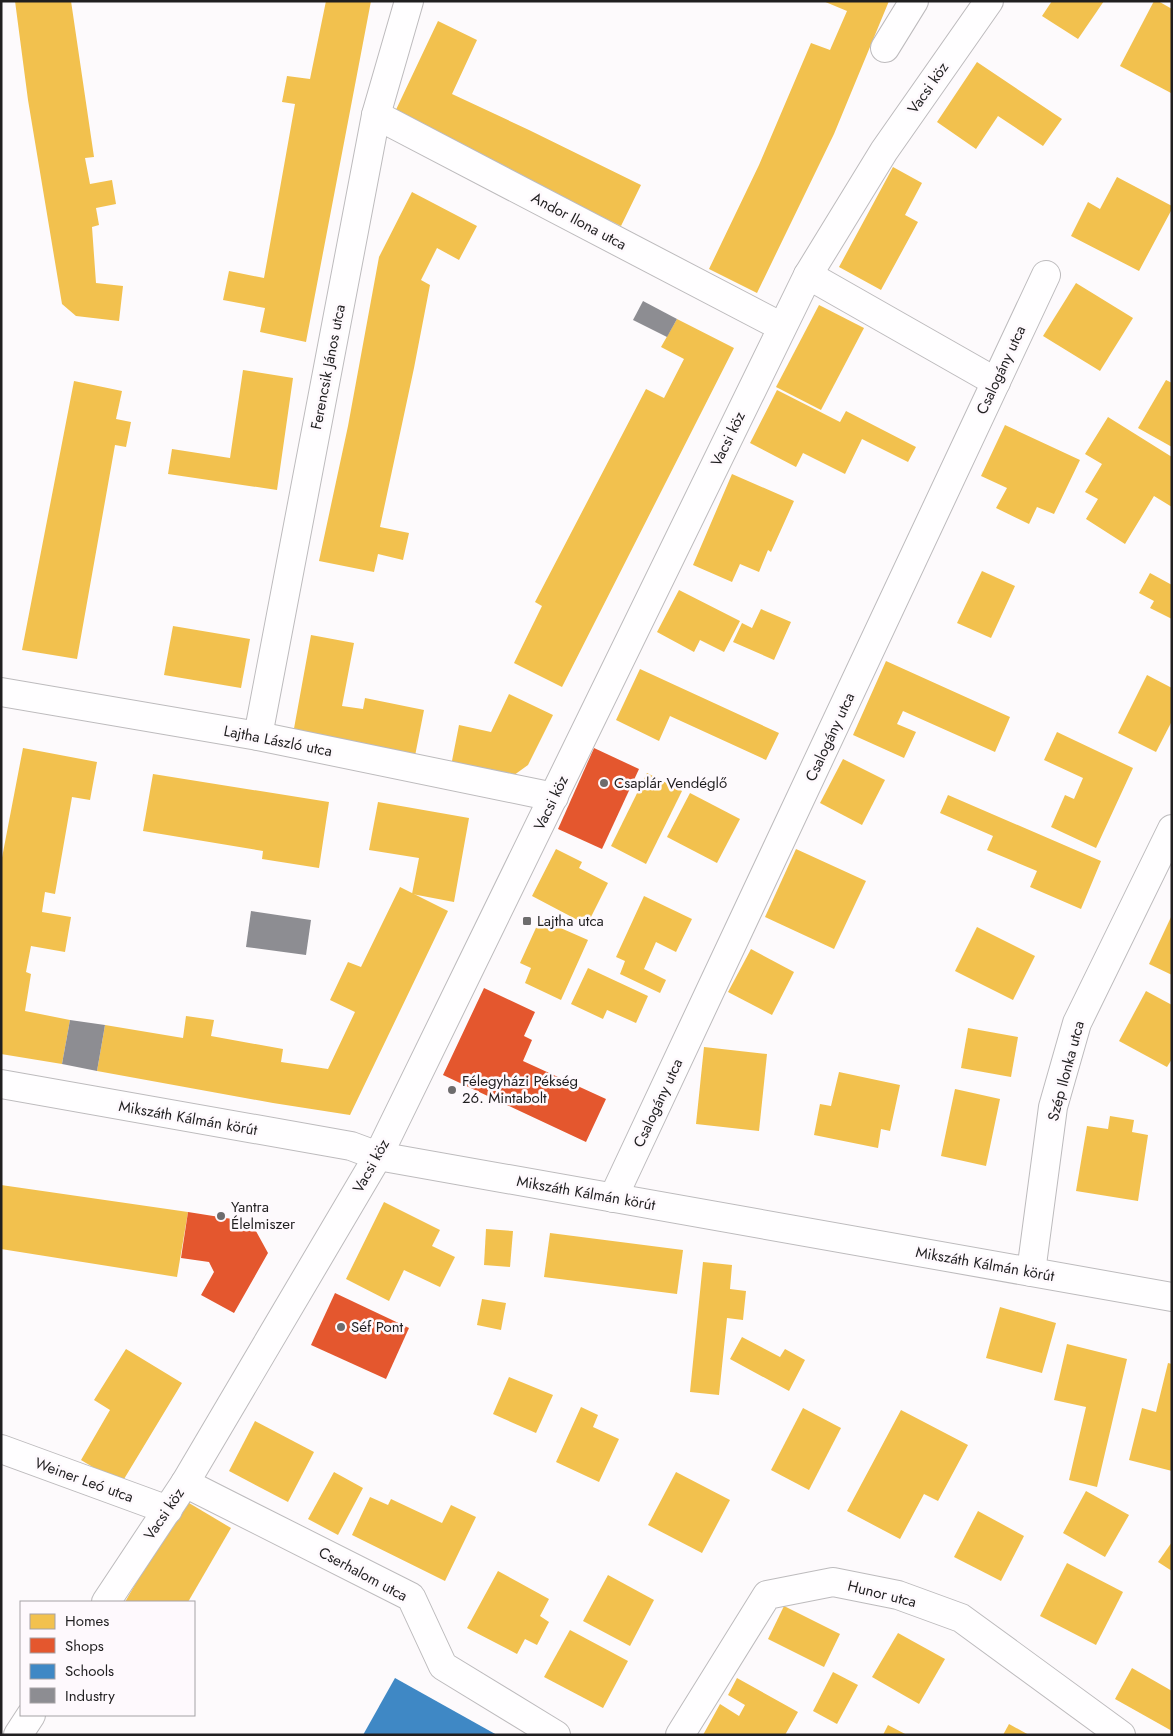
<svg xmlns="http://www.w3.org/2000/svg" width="1173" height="1736" font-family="Jost,sans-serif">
<rect width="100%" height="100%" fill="#fdfafc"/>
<g fill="#f2c14e">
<polygon points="15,1 71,1 94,157 85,158 90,184 112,180 116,204 96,208 99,225 92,227 96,283 123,286 119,321 76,316 62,304 28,100"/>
<polygon points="326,1 371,1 306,342 260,332 265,308 223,300 229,271 264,278 295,104 282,102 287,76 310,79"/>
<polygon points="823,1 889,1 834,134 757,293 709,269 759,165 811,43 830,50 847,11"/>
<polygon points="1052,1 1104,1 1078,39 1042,16"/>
<polygon points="1154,1 1158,1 1172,9 1171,93 1120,66"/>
<polygon points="438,21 477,40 452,94 529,130 641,185 621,226 393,116"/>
<polygon points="977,62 1062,119 1043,146 998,116 976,149 937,122"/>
<polygon points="893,167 922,183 905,215 918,222 881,290 839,267"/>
<polygon points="1117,177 1172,206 1172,209 1139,271 1071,236 1088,202 1100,209"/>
<polygon points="412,192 477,226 459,260 437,248 421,280 430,285 414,368 380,527 409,533 403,560 378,554 374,572 319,561 348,426 379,257"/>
<polygon points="1076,283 1133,318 1100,371 1043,336"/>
<polygon points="819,305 864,328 821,410 776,387"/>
<polygon points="677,319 734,348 562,687 514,663 542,606 535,602 646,389 664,398 684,359 661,347"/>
<polygon points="243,370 293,378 277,490 168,474 172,449 230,458"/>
<polygon points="1166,380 1172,383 1172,447 1138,428"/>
<polygon points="74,381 122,391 116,419 131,422 126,447 115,445 77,659 22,650"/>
<polygon points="777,390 840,422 846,411 916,447 908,462 862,439 845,474 803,453 796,467 750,443"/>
<polygon points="1108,417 1172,457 1172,507 1154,496 1125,544 1086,519 1098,499 1085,492 1102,464 1085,454"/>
<polygon points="1005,425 1080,460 1054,514 1037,507 1029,524 996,508 1007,488 981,476"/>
<polygon points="732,474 794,501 771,552 768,550 759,572 740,564 732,582 693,565"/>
<polygon points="982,571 1015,586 991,638 957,623"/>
<polygon points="1150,573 1172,585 1172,619 1150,608 1154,601 1139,593"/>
<polygon points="679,590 740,621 724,652 700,640 694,652 657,632"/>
<polygon points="761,609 791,622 774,660 733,642 742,623 752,628"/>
<polygon points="173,626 250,639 241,688 164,675"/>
<polygon points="311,635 354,643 342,706 363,709 365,698 424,710 415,756 293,734"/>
<polygon points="886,661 1010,717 995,752 903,711 897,724 916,732 904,758 853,735"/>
<polygon points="640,669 779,733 766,760 670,716 659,741 616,720"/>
<polygon points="1147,675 1172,688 1172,721 1156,752 1118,733"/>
<polygon points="509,694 553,715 528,765 510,778 451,766 459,725 491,732"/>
<polygon points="1057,732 1133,768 1096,848 1051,827 1065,795 1074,799 1083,778 1044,760"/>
<polygon points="23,748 97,762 90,800 72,797 55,894 45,892 42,912 71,917 65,952 31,946 26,972 31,974 25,1011 70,1020 62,1064 1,1054 1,863"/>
<polygon points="843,759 885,780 862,825 820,803"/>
<polygon points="647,773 682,791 646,864 611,846"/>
<polygon points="153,774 329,802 319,868 262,859 263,851 143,831"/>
<polygon points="690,793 740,819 717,863 667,837"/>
<polygon points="948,795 1101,861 1081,909 1030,887 1037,871 987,850 993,836 940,813"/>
<polygon points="378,802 469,818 454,902 412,894 419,858 369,850"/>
<polygon points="556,849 582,862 579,868 608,883 587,925 532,896"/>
<polygon points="796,849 866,881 834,949 765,917"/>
<polygon points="400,887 448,911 350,1115 273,1103 97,1071 105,1025 183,1038 186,1016 214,1020 211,1036 283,1049 281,1062 328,1069 355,1012 330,1000 348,962 361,967"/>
<polygon points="644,896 692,919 676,952 656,942 644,969 666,980 660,993 620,974 625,961 616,957"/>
<polygon points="1172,915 1172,975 1149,964"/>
<polygon points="540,919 588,940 561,1000 525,983 531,968 520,963"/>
<polygon points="977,927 1035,956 1013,1000 955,971"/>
<polygon points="751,949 794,972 772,1015 728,992"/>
<polygon points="588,968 648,996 636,1023 607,1010 603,1019 571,1004"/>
<polygon points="1146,991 1172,1005 1172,1059 1167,1067 1119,1041"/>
<polygon points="968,1028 1018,1037 1011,1077 961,1068"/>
<polygon points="704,1047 767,1054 759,1131 696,1124"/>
<polygon points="839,1072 900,1085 890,1131 881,1129 878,1148 814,1135 820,1104 831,1106"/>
<polygon points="955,1089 1000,1099 986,1166 941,1156"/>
<polygon points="1110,1116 1134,1120 1132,1132 1148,1135 1138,1201 1076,1191 1087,1126 1108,1129"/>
<polygon points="1,1185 188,1212 177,1277 1,1249"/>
<polygon points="384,1202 440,1230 432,1246 455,1257 440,1287 404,1270 389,1301 346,1279"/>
<polygon points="486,1229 513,1231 510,1267 484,1265"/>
<polygon points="550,1233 683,1250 677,1294 544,1277"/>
<polygon points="703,1262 732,1265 730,1289 746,1291 743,1320 727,1318 719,1395 690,1392"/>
<polygon points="482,1299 506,1303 501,1330 477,1325"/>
<polygon points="1000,1307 1056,1323 1042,1373 986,1358"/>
<polygon points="742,1337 780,1357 785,1349 805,1360 789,1391 730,1359"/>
<polygon points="1067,1344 1127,1359 1097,1487 1069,1480 1086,1407 1054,1400"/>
<polygon points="126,1349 182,1383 121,1484 81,1460 110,1410 94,1400"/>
<polygon points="1168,1363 1172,1364 1172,1471 1129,1460 1142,1408 1156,1412"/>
<polygon points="509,1377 553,1395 536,1433 493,1414"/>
<polygon points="581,1407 598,1415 593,1427 619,1439 599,1482 556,1462"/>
<polygon points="803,1408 841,1428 809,1490 771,1470"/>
<polygon points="901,1410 968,1445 938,1501 924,1494 900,1539 847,1511"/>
<polygon points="255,1421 314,1452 288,1502 229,1471"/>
<polygon points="334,1472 363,1488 338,1535 308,1519"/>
<polygon points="676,1472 730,1500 702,1553 648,1525"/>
<polygon points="1086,1491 1129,1515 1105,1557 1063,1533"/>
<polygon points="370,1497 388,1505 391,1499 442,1523 451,1505 476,1517 445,1581 352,1535"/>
<polygon points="184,1500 231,1528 188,1602 125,1602"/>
<polygon points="978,1511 1024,1536 1001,1581 954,1557"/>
<polygon points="1172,1542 1172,1571 1158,1562"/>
<polygon points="1067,1563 1123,1592 1096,1645 1040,1616"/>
<polygon points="498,1571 549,1599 540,1616 549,1622 537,1645 525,1639 517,1654 467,1628"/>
<polygon points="608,1575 654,1600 630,1646 583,1621"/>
<polygon points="784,1606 840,1634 824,1667 768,1639"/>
<polygon points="570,1630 628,1661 603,1708 544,1677"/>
<polygon points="898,1633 945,1659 919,1704 872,1677"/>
<polygon points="1132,1668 1172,1691 1172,1731 1115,1699"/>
<polygon points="833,1672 858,1685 837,1724 813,1711"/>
<polygon points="737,1678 798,1712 785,1735 703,1735 720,1704 739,1716 745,1705 728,1695"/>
<polygon points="1009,1724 1029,1735 1003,1735"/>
<polygon points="888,1725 907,1735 883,1735"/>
</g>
<g fill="#e4572e">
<polygon points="594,748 639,769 602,849 558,829"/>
<polygon points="484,988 535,1012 524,1036 532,1040 523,1061 606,1099 586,1142 443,1075"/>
<polygon points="188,1212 251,1222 268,1253 234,1313 201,1295 214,1272 209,1262 181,1258"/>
<polygon points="335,1293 409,1328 386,1379 311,1345"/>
</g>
<polygon fill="#3f88c5" points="395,1678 497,1735 363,1735"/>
<g fill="#8d8d92">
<polygon points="643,301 677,319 667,337 633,320"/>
<polygon points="251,911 311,920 306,955 246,947"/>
<polygon points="70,1020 105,1025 97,1071 62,1064"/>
</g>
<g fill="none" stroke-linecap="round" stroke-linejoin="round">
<g stroke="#bdbbbd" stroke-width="30">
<g id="minor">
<polyline points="885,48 914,1"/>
<polyline points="376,115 782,327"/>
<polyline points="808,275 996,382"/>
<polyline points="1,692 258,736 554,797"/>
<polyline points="258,736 376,115 409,1"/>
<polyline points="1,1084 351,1146 378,1156 1172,1297"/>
<polyline points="613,1198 1046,275"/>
<polyline points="1031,1272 1053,1107 1077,1023 1172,829"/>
<polyline points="1,1449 168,1510"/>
<polyline points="185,1483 411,1597 443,1666 556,1735"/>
<polyline points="106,1602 185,1483 378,1156 808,275 884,151 989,1"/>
<polyline points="18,1735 31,1715"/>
<polyline points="680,1735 767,1595 833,1582 898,1595 961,1618 1121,1735"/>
</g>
</g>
<use href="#minor" stroke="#fffeff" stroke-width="28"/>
</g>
<g fill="#6d6c6d" stroke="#fef9fd" stroke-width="2">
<circle cx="604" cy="783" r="5"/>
<rect x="522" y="916" width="10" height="10" rx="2.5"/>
<circle cx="452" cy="1090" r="5"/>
<circle cx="221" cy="1216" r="5"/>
<circle cx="341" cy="1327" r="5"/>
</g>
<g text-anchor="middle" stroke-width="5" stroke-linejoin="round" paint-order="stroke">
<g font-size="15" fill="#201f20" stroke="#fef9fd">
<text transform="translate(928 88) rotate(-55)" y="5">Vacsi köz</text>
<text transform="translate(579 221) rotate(28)" y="5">Andor Ilona utca</text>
<text transform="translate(328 367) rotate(-79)" y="5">Ferencsik János utca</text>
<text transform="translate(1001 370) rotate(-65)" y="5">Csalogány utca</text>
<text transform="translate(728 439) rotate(-64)" y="5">Vacsi köz</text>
<text transform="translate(830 737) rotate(-65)" y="5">Csalogány utca</text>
<text transform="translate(278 741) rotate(11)" y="5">Lajtha László utca</text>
<text transform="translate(551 803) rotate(-64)" y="5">Vacsi köz</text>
<text transform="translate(1066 1071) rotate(-75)" y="5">Szép Ilonka utca</text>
<text transform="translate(658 1103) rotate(-65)" y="5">Csalogány utca</text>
<text transform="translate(188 1118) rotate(10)" y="5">Mikszáth Kálmán körút</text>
<text transform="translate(371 1166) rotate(-61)" y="5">Vacsi köz</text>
<text transform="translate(586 1193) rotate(10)" y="5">Mikszáth Kálmán körút</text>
<text transform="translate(985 1264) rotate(10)" y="5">Mikszáth Kálmán körút</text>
<text transform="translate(84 1480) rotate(20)" y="5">Weiner Leó utca</text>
<text transform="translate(164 1514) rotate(-56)" y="5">Vacsi köz</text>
<text transform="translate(363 1574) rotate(28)" y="5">Cserhalom utca</text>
<text transform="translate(882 1594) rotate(14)" y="5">Hunor utca</text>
</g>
<g font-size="15" fill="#201f20" stroke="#fef9fd" text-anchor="start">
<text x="614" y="788">Csaplár Vendéglő</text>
<text x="537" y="926">Lajtha utca</text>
<text x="462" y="1086">Félegyházi Pékség<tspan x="462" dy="17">26. Mintabolt</tspan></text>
<text x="231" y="1212">Yantra<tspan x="231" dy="17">Élelmiszer</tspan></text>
<text x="351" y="1332">Séf Pont</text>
</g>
</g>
<rect width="1173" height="1736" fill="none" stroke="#201f20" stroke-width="5"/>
<rect x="20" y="1601" width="175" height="115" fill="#fef9fd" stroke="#a5a2a5"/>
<rect x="30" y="1614" width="25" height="15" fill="#f2c14e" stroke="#a5a2a5"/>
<text x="65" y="1626" font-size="15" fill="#201f20">Homes</text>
<rect x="30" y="1638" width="25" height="15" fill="#e4572e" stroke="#a5a2a5"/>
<text x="65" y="1651" font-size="15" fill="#201f20">Shops</text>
<rect x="30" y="1664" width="25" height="15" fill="#3f88c5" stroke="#a5a2a5"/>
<text x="65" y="1676" font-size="15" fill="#201f20">Schools</text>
<rect x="30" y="1688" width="25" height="15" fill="#8d8d92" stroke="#a5a2a5"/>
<text x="65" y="1701" font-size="15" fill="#201f20">Industry</text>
</svg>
